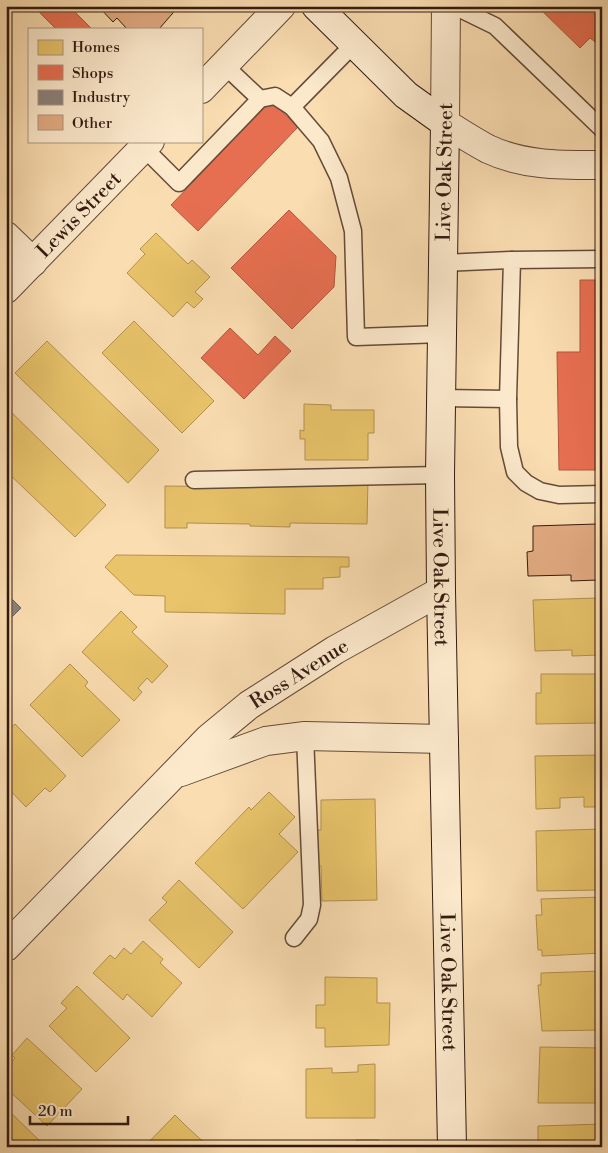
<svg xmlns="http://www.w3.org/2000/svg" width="608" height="1153" font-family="'Libre Bodoni',serif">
<rect width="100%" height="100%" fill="#faddb1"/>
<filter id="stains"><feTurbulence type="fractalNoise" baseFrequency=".004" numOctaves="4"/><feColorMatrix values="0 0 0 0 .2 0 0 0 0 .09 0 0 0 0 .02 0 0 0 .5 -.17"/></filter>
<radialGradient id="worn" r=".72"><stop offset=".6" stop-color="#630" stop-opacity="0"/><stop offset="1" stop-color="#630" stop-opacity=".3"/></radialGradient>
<g fill="#e9c46a" stroke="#b2914f">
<polygon points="156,233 188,264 192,260 210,277 195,292 203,299 194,308 187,302 173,317 127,273 145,254 140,249"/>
<polygon points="134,321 214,401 182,433 102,353"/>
<polygon points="47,341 159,450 128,483 15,373"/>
<polygon points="304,404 331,405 331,410 374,410 374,433 368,433 368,460 305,460 305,439 300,439 300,430 304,431"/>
<polygon points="6,407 106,505 75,537 6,471"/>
<polygon points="368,479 367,524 290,523 290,527 250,526 250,524 187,523 187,528 165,528 165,486 253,487"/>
<polygon points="116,555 349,557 349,567 340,567 340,577 323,578 323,589 285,589 285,614 165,612 165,596 134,595 105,567"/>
<polygon points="598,598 600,655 572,656 572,650 535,651 533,600"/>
<polygon points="121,611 137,627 132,632 168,666 152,683 147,678 138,688 142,692 134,701 82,652"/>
<polygon points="70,664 88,682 85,686 120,720 82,757 30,705"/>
<polygon points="541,674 600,674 600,723 536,724 536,693 541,693"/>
<polygon points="15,724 66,776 50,792 45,788 26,807 6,786 6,732"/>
<polygon points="602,755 602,807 584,807 584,797 560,798 560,808 536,809 535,756"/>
<polygon points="269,792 295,817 279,834 298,852 243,909 195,863 249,807 251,810"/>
<polygon points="375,799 377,900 322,901 321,866 316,866 315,830 321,830 321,800"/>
<polygon points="6,825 11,830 6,835"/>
<polygon points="602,829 602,890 537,891 536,831"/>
<polygon points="179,880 233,932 199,968 149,920 167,902 162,898"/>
<polygon points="602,897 602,953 542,956 542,950 538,950 536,915 542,915 541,899"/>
<polygon points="143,941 163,959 160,963 182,983 152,1017 127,994 123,1000 93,973 110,955 115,959 124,948 131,954"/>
<polygon points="602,971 602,1030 542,1031 538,985 541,985 541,973"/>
<polygon points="325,977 377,978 377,1003 390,1003 389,1045 325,1047 325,1028 316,1028 316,1005 325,1005"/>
<polygon points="77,986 130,1038 96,1072 49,1026 67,1008 61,1003"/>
<polygon points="27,1038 82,1089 47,1126 6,1088 6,1068 15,1058 12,1055"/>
<polygon points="540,1047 602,1048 602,1103 538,1103"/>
<polygon points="375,1064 375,1118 306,1118 306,1069 332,1068 332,1073 358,1072 358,1065"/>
<polygon points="6,1108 46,1147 6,1147"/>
<polygon points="175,1115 186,1126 209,1147 144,1147"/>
<polygon points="602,1124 602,1147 538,1147 538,1126"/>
<polygon points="356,1140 379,1140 379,1147 352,1147 356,1147"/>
<rect x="306" y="1143" width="26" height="4"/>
</g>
<g fill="#e76f51" stroke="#b1563e">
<polygon points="37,6 69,6 92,29 56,29 35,8"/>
<polygon points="537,6 602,6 602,47 590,38 580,48"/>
<polygon points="271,101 298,127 198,231 171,205"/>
<polygon points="289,210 336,256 334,287 292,329 231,268"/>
<polygon points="580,280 602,280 602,470 559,470 557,352 580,352"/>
<polygon points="230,328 258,355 275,336 291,351 244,399 201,358"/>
</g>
<polygon fill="#8a817c" stroke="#70625c" points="6,593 21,608 6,623"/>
<g fill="#e3ab82" stroke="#321a10">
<polygon points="98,6 179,6 159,29 127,29 117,18 113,22"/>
<polygon points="597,524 598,580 571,581 571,575 528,576 527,552 533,551 533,526"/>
</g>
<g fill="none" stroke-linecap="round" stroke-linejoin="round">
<g stroke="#644b38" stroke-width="19">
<g id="service">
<polyline points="454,6 495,26 602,129"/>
<polyline points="224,65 260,99"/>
<polyline points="292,107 354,44"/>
<polyline points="144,148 179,183 260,99 275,96 292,107 321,141 339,178 353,231 356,337 442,334"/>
<polyline points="602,259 512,260 508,399 509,447 515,472 526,483 540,491 559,495 602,494"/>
<polyline points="443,263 512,260"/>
<polyline points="441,398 508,399"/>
<polyline points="194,480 440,475"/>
<polyline points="294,938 309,919 312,905 305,736"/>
</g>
</g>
<g stroke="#644b38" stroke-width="30">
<g id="minor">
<polyline points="201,89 281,6"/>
<polyline points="6,236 33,262"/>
<path id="s1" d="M6 289 150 141"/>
</g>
</g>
<g stroke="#644b38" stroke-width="30">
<g id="tertiary">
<path d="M446 6 445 123C459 132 473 141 488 149 524 166 563 165 602 165"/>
<polyline points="181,772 266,741 305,736 444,739"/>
<path id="s2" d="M6 947 209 738 249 705 335 650 441 591"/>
</g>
</g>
<g stroke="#321a10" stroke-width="30">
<g id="secondary">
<path id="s3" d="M316 6 406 95 445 123 440 475 441 591 452 1147"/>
</g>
</g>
<use href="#service" stroke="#fce9cc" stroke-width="16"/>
<use href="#minor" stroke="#fce9cc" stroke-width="28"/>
<use href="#tertiary" stroke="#fce9cc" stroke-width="28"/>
<use href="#secondary" stroke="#fce9cc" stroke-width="28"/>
</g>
<g text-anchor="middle" stroke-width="5" stroke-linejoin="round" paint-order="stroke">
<g font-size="20" fill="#321a10" stroke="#fce9cc">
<text transform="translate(444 172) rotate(-89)" y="7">Live Oak Street</text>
<text dy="7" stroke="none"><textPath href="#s1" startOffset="104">Lewis Street</textPath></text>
<text dy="7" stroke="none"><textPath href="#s3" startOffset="629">Live Oak Street</textPath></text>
<text dy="7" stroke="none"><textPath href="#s2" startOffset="402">Ross Avenue</textPath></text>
<text dy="7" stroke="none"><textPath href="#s3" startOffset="1034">Live Oak Street</textPath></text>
</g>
</g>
<rect width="608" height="1153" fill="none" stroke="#faddb1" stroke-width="25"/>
<rect x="8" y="8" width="593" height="1138" fill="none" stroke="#321a10" stroke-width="2.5"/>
<rect x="12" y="12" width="583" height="1128" fill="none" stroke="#321a10"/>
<rect x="28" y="28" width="175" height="115" fill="#fce9cc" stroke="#ab9681"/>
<rect x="38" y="40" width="25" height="15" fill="#e9c46a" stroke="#ab9681"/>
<text x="72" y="52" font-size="15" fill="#321a10">Homes</text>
<rect x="38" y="65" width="25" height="15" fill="#e76f51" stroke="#ab9681"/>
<text x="72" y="78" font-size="15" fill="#321a10">Shops</text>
<rect x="38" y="90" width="25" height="15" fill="#8a817c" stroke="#ab9681"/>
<text x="72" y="102" font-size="15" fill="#321a10">Industry</text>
<rect x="38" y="115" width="25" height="15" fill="#e3ab82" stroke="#ab9681"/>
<text x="72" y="128" font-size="15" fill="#321a10">Other</text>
<path d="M30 1116v8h98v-8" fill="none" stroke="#321a10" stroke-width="2.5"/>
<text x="38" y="1116" font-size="15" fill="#321a10" stroke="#fce9cc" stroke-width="4" paint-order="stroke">20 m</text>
<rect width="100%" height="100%" filter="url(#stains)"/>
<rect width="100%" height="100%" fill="url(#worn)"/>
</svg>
